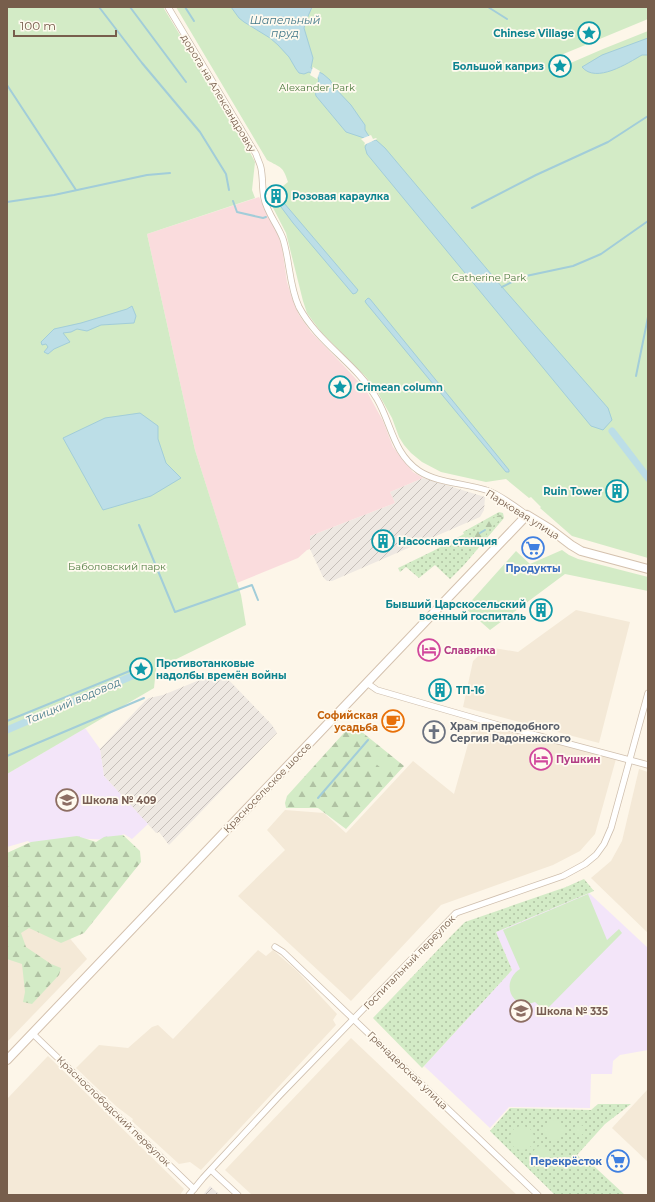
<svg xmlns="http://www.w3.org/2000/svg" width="655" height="1202" font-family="Montserrat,sans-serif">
<defs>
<pattern id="industrial-furrows" width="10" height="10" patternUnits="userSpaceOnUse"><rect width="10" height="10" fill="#eee8e2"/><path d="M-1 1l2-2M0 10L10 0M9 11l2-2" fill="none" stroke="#c6bfb9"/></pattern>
<pattern id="grass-dots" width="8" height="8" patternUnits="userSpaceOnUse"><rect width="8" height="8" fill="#d3ebc6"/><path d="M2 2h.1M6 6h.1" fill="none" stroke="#b0c2a3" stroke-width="1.8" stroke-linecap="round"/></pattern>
<pattern id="forest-firs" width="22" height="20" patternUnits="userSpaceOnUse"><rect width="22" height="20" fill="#d3ebc6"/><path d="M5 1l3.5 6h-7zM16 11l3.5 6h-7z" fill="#b0c2a3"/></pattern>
</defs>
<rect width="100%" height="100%" fill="#fdf6e9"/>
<g fill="#f4e9d7">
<polygon points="576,610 630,622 599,743 463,707 473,661 488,647 518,652"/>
<polygon points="474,723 616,759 595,834 580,851 553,865 441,905 351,1001 238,896 285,850 267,830 285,810 324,813 346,833 413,761 454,794"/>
<polygon points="639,769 648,772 648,933 591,878 611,861 622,841"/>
<polygon points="7,863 87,959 7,1042"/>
<polygon points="258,950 266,956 273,950 297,971 337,1014 333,1020 336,1025 201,1170 190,1162 179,1164 132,1121 133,1119 117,1107 76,1068 99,1045 128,1048 152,1027 158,1025 173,1039"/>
<polygon points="351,1038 517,1195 252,1195 225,1170"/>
<polygon points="48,1056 184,1189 180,1195 7,1195 7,1099"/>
<polygon points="648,1089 648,1162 612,1128"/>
</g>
<g fill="url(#industrial-furrows)">
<polygon points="423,478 485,497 484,510 480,517 332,581 327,581 323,577 310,549 310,536 395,503 390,492"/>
<polygon points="219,672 223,674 272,725 277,733 169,845 159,832 156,833 104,776 100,749 145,701 149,698 163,695"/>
<polygon points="210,1186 220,1195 203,1195"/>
</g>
<g fill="#f3e5f9">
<polygon points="85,728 100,749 104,776 148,824 132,839 124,834 111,840 71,838 53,857 28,841 7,847 7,774"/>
<polygon points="589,893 648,948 648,1050 620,1055 613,1061 612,1074 591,1074 590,1108 509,1107 490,1128 424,1066 512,970 496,932"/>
</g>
<polygon fill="#fadcdd" points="259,197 277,232 282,247 287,282 292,298 299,315 311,332 345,367 366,390 383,421 393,447 413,472 423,478 390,492 395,503 310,536 310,549 307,550 298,558 237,583 195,450 147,234"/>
<g fill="url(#grass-dots)">
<polygon points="499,512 503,513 504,518 464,565 450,579 435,565 419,578 406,567 400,572 398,568 433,551 464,534 463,532"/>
<polygon points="584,879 594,891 496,932 512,970 424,1066 422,1068 373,1018 452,935 465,922 566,887"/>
<polygon points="598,1104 631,1104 605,1124 577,1155 582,1159 584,1157 625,1195 555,1195 490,1131 510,1108 591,1110"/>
</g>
<g fill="url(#forest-firs)">
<path d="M500 515 502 516 496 524 489 528C486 534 485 541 477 543L475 540V530C479 526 483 523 487 521 491 518 493 520 496 516Z"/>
<polygon points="352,724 404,766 346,829 318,808 286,808 285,803 287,796"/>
<polygon points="123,835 140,851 141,862 84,933 61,943 29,928 21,933 26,947 51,964 61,968 59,975 32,1004 23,1002 25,992 22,964 7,959 7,853 31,842 77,836 96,842 104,837"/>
</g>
<g fill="#d3ebc6">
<polygon points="7,7 163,7 244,141 255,162 252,190 255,198 147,234 195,450 241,595 246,625 156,669 154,688 7,774"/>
<path d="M176 7H648V19L561 55 566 65 603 49 648 31V558L572 536 540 508 541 507 531 497 529 498 506 479 486 482 441 472 422 462 411 453 404 445 399 437 392 418 377 391 366 377 321 332 307 313 303 301 286 233 268 198 288 182C283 166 281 168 267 160Z"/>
<polygon points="562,550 569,555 578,559 648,577 648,591 565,574 490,630 465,608 516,551 530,564"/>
<polygon points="383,753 397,764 388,774 375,763"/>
<path d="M588 894 607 940 619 929 622 933 545 1011 535 1002C511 1011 500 982 520 969L503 930Z"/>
<circle cx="554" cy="1130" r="10"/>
<circle cx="579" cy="1130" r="5.5"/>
<circle cx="522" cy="1138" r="12"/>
<circle cx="541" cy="1154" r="8"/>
</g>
<g fill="#bcdee7" stroke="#a2cdd9">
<path d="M231 7H312L306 21 304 28 313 58 311 68 323 74 330 80 334 87 351 105 360 118 365 125V130L372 141 376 140 385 148 502 287 608 408 612 420 603 430 591 426 367 154 365 147 367 143 364 138 346 132 316 96C314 90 317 86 319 80L318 77 309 72 304 74 299 73 296 69 289 57 278 45 270 38 244 22 239 18Z"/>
<path d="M648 38V55H642C628 63 596 84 582 67L602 55Z"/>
<polygon points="284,203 358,290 356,293 353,294 293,223 281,207 280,205"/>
<polygon points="368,298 370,299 509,470 509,472 506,472 366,303 365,301"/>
<polygon points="132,306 136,316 134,323 101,325 87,331 77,329 71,332 63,333 70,342 54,349 48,354 44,352 48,347 46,344 42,345 41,342 54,329 81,323 127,309"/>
<polygon points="140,413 158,426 158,439 166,463 181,478 151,496 103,510 63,438 105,418"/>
</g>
<g fill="#fdf6e9">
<polygon points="313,67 320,71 317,79 310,75"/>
<polygon points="371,135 373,139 376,138 377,139 364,145 365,143 361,139"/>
</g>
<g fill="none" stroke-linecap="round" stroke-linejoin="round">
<g stroke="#a2cdd9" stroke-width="2">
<polyline points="99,7 142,63 200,132 226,174 229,190"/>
<polyline points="130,7 186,82"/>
<polyline points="185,7 194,21"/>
<polyline points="488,7 507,19"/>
<polyline points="7,85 76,190"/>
<polyline points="233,201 237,212 263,218 266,217"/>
<polyline points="7,202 54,195 147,175 170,173"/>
<polyline points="472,208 536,175 608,142 648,116"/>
<polyline points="526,276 573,266 601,254 648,221"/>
<polyline points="502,287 516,280"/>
<polyline points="636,376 648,317"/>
<polyline points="139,525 175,612 252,585 258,600"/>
<polyline points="480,533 485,530"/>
<polyline points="7,721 137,668"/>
<polyline points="7,756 144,698"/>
<polyline points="318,798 368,740"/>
</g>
<g stroke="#bcdee7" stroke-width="7">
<polyline points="612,431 648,478"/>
<polyline points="7,730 139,673"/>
</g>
<g stroke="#cfbfae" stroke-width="7">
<g id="minor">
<path d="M168 7 256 154C257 158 260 163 261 168 263 178 262 188 264 198 267 213 278 225 283 239 290 261 289 286 299 307 318 343 357 364 377 399 392 425 393 453 419 471 437 483 465 483 486 490 499 494 516 507 527 515"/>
<polyline points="367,683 377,690 498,725 648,765"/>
<polyline points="275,947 283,952 538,1195"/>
<polyline points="32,1033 194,1189"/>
<polyline points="211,1170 238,1195"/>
<polyline points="189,1195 203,1178 280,1095 456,913 563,876 585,864 596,855 604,844 611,828 648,693"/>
</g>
</g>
<g stroke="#d4c1ae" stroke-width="10">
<polyline id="secondary" points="7,1060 527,515 550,529 571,545 581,551 648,569"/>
</g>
<use href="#minor" stroke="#fff" stroke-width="5.5"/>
<use href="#secondary" stroke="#fff" stroke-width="8"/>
</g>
<defs>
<g id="sight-ring" transform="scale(1.15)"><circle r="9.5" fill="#fffaef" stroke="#0f9aa8" stroke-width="1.5"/><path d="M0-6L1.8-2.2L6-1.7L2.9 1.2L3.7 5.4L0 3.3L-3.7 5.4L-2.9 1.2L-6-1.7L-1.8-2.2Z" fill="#0f9aa8"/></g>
<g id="building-ring" transform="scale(1.15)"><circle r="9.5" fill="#fffaef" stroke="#0f9aa8" stroke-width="1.5"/><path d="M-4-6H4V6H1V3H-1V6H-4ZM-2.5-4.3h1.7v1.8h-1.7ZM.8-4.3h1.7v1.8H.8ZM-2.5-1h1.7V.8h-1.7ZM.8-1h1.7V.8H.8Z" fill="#0f9aa8"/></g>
<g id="supermarket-ring" transform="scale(1.15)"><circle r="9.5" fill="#fffaef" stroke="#3f7fe0" stroke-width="1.5"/><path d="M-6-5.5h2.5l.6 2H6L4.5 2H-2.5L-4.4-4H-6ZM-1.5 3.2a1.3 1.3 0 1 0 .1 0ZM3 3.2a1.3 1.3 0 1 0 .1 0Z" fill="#3f7fe0"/></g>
<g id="hotel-ring" transform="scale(1.15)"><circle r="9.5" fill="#fffaef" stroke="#d1479c" stroke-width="1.5"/><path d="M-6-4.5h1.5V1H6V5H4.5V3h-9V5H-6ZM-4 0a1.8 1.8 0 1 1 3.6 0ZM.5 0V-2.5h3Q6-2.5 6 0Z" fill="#d1479c"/></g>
<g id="cafe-ring" transform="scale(1.15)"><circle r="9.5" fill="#fffaef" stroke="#e8710a" stroke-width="1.5"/><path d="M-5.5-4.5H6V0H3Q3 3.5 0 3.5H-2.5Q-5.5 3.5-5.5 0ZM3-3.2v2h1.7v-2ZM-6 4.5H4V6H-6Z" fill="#e8710a"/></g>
<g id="church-ring" transform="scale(1.15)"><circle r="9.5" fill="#fffaef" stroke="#6b7280" stroke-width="1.5"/><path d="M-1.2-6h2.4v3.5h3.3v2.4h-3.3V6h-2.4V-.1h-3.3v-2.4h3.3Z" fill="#6b7280"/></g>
<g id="school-ring" transform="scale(1.15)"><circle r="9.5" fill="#fffaef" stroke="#8d6e63" stroke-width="1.5"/><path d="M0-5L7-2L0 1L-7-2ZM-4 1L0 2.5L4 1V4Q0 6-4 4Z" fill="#8d6e63"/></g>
</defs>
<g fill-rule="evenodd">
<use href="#sight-ring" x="589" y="33"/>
<use href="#sight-ring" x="560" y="66"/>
<use href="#building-ring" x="276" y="196"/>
<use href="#sight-ring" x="340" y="387"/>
<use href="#building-ring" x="617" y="491"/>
<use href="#building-ring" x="383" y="541"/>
<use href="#supermarket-ring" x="533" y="548"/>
<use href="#building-ring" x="541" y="610"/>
<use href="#hotel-ring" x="429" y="650"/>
<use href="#sight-ring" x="141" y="669"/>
<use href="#building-ring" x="440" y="690"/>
<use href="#cafe-ring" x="393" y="721"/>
<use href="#church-ring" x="434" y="732"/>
<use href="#hotel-ring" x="541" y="759"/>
<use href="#school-ring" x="67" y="800"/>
<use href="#school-ring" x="521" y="1011"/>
<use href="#supermarket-ring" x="618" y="1161"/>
</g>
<g text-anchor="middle" stroke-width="3.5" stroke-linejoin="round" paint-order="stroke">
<g font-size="10" font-weight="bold" fill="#0d838f" stroke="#fffaef" text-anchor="start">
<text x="574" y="37" text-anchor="end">Chinese Village</text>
<text x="544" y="70" text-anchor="end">Большой каприз</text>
<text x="292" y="200">Розовая караулка</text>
<text x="356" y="391">Crimean column</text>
<text x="602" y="495" text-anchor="end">Ruin Tower</text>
<text x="398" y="545">Насосная станция</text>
<text x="526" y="608" text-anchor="end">Бывший Царскосельский<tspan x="526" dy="12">военный госпиталь</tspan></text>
<text x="156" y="667">Противотанковые<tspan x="156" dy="12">надолбы времён войны</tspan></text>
<text x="456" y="694">ТП-16</text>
</g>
<g font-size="10" fill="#517d43" stroke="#fffaef">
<text x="317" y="91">Alexander Park</text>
<text x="489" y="281">Catherine Park</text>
<text x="117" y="570">Баболовский парк</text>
</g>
<g font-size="10" fill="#775e4c" stroke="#fffaef">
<text transform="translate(219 93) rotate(59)" y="4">дорога на Александровку</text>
<text transform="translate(523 514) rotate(32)" y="4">Парковая улица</text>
<text transform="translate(267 787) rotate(-46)" y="4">Красносельское шоссе</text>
<text transform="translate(409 962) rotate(-46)" y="4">Госпитальный переулок</text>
<text transform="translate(408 1070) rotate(44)" y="4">Гренадерская улица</text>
<text transform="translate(114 1111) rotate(44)" y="4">Краснослободский переулок</text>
</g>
<g font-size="10" font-weight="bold" fill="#366cbe" stroke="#fffaef">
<text x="533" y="572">Продукты</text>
<text x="602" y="1165" text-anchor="end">Перекрёсток</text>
</g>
<g font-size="10" font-weight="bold" fill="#b23c85" stroke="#fffaef" text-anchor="start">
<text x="444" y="654">Славянка</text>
<text x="556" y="763">Пушкин</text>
</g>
<g font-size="10" font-weight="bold" fill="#c56008" stroke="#fffaef" text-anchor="end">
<text x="378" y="719">Софийская<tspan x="378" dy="12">усадьба</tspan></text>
</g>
<g font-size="10" font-weight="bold" fill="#5b616d" stroke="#fffaef" text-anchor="start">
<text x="450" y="730">Храм преподобного<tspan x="450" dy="12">Сергия Радонежского</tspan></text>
</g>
<g font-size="10" font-weight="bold" fill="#785e54" stroke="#fffaef" text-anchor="start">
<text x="82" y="804">Школа № 409</text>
<text x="536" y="1015">Школа № 335</text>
</g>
<g font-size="11" font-style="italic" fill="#457a8b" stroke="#fffaef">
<text x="285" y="24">Шапельный<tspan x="285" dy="13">пруд</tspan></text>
<text transform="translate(73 701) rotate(-23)" y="4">Таицкий водовод</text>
</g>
</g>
<rect width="655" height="1202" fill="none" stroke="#775e4c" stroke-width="16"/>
<path d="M14 30v6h102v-6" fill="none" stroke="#775e4c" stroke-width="2"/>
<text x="20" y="30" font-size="12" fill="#775e4c" stroke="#fffaef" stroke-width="3" paint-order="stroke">100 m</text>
</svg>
